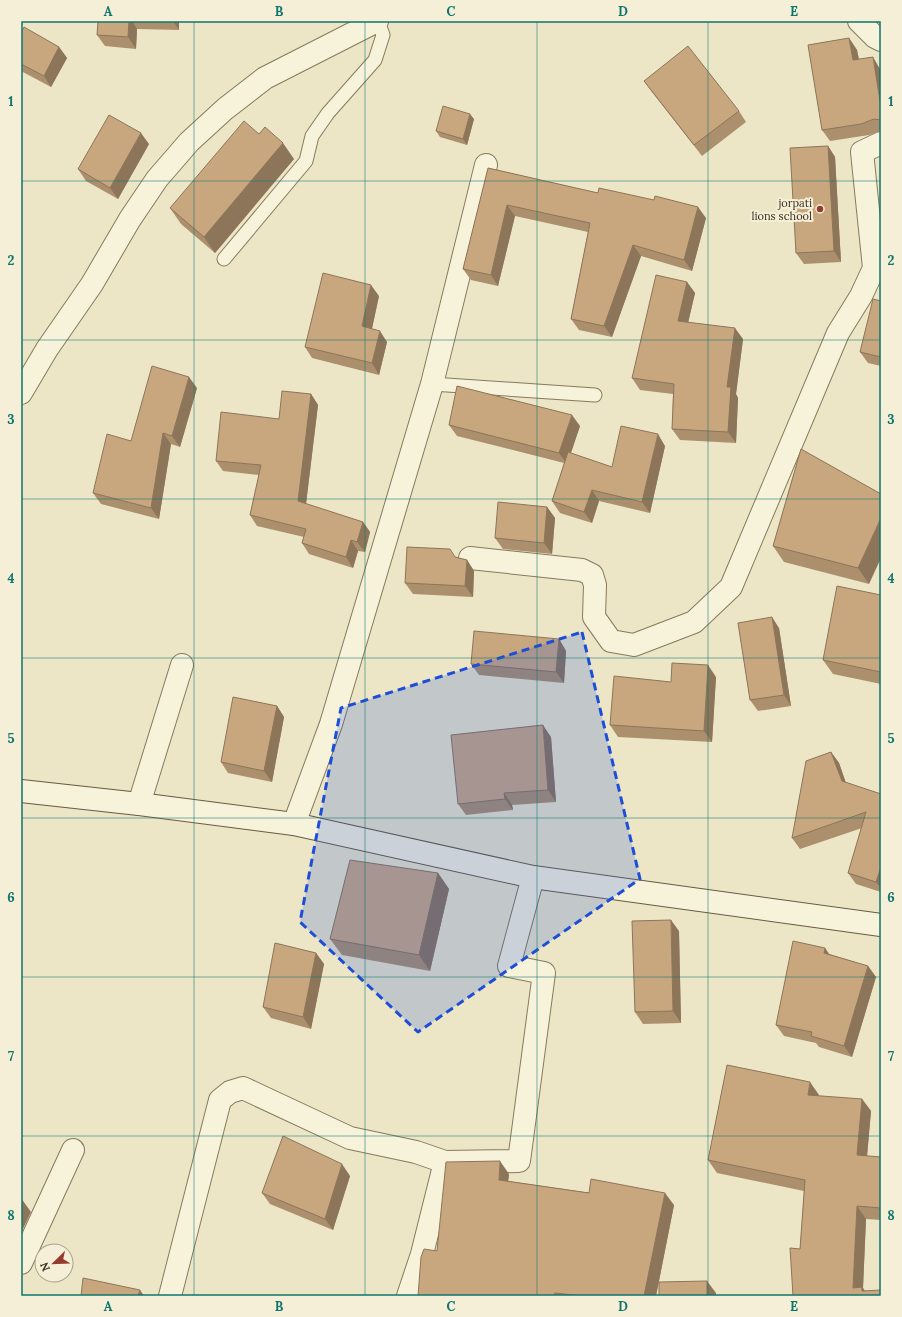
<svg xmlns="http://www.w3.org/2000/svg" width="902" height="1317" font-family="Lora,serif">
<rect width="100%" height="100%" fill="#ece6c7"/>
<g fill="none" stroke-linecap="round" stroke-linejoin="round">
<g stroke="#87795d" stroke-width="15">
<g id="service">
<polyline points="224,259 306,161 312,136 328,113 375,60 383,35 378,21"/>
<polyline points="432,384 595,395"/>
</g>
</g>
<g stroke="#87795d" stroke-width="24">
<g id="minor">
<polyline points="859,21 875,37 881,40"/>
<polyline points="21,393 47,349 92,284 130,219 157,179 189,142 225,109 265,78 377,21"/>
<polyline points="470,558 582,570 592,575 595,585 594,617 611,641 634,645 694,622 731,587 838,333 861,296 874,268 862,152 881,143"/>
<polyline points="139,804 182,665"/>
<polyline points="294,824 331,724 432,384 486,165"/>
<polyline points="21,1263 73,1150"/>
<polyline points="170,1296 220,1100 230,1092 243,1088 350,1138 416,1152 445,1162 519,1161 544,973 509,966 533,877"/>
<polyline points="408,1296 422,1254 445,1162"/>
</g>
</g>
<g stroke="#695a40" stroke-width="24">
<polyline id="secondary" points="21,791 139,804 294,824 533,877 881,925"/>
</g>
<use href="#service" stroke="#f7f2da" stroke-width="13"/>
<use href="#minor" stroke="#f7f2da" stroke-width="22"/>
<use href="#secondary" stroke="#f7f2da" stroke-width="22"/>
</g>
<g fill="#ac906d">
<polygon points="98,21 179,21 179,30 137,29 136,49 105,46 97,35"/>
<polygon points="21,33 59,47 67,58 51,87 21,71"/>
<polygon points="849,38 857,50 859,59 880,69 881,72 881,131 869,135 830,141 822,130"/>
<polygon points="644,81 739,111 746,122 702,156 652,92"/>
<polygon points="474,119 467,145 440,137 436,131"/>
<polygon points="259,134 294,159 215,253 181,224 170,208"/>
<polygon points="149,144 118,199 86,181 78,169"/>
<polygon points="828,146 835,157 841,262 804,264 796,253"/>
<polygon points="488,168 706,218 692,271 641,256 612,337 579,330 571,319 588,232 515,216 498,286 471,280 463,269"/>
<polygon points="687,282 695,293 688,322 743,339 736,394 738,398 736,443 680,440 672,429 673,394 640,390 632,378"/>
<polygon points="379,296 372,329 387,342 379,375 312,358 305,347"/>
<polygon points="881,301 881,366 868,363 860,352"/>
<polygon points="197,388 180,447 171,444 159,519 101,504 93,493 131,441"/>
<polygon points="311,394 318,405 306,504 363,522 370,532 365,552 358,551 353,568 309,554 302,543 304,537 257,526 250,515 259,475 223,471 216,461 279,419"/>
<polygon points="449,425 580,426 571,453 612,467 665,446 650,513 599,501 592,523 560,513 552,501 564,463 457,436"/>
<polygon points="801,449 869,584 784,562 773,546"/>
<polygon points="547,507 555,518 552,554 503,549 495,538"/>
<polygon points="456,557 467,560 474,571 473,597 413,594 405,583"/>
<polygon points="881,595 881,684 833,674 823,660"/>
<polygon points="779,628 791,706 758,711 750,700"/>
<polygon points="559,639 566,651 564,683 479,675 471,664"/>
<polygon points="716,677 712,742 618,737 610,725"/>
<polygon points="277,706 284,717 272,782 228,773 221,762"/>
<polygon points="551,737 556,802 512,805 513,810 466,815 458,804"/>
<polygon points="831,752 839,763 846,783 881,794 881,892 856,884 848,873 862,828 800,849 792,838"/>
<polygon points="438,873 449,889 430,971 342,955 330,939"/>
<polygon points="679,931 681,1023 643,1024 635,1012"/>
<polygon points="825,948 829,954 868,966 876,977 852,1057 819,1047 816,1043 784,1036 776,1025"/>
<polygon points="316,953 324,964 311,1029 271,1018 263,1007"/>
<polygon points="819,1095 819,1096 862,1099 871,1111 867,1156 881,1157 881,1220 866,1219 863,1288 865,1291 793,1296 800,1249 804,1191 717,1173 708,1160"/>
<polygon points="509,1174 508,1181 674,1205 656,1296 418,1296 437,1251"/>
<polygon points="350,1176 333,1230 270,1204 262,1193"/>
</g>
<g fill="#8c7559">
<polygon points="129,21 132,21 137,29 136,49 128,37"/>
<polygon points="173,21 179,21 179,30"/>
<polygon points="849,38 857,50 861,71 853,60"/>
<polygon points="59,47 67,58 51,87 44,76"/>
<polygon points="873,57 880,69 881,72 881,107"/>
<polygon points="470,114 474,119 467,145 463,139"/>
<polygon points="141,133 149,144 118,199 110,188"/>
<polygon points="283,143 294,159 215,253 204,237"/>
<polygon points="828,146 835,157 841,262 834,251"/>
<polygon points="507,205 515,216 498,286 491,275"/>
<polygon points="698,207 706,218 692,271 684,260"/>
<polygon points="633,245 641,256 612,337 604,326"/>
<polygon points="687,282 695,293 686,332 678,321"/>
<polygon points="371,285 379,296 370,337 362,326"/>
<polygon points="735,328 743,339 736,394 738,398 736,443 728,432 727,387"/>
<polygon points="380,331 387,342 379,375 372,363"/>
<polygon points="189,377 197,388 180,447 172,436"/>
<polygon points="311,394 318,405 305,512 298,501"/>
<polygon points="572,415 580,426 567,464 559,453"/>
<polygon points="163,433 171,444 159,519 151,508"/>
<polygon points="658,434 665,446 650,513 642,502"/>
<polygon points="592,490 599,501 592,523 584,512"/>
<polygon points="547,507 555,518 552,554 544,543"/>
<polygon points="881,518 881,558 869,584 858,568"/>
<polygon points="363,522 370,532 365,552 357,542"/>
<polygon points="351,540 358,551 353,568 346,557"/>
<polygon points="467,560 474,571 473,597 465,586"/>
<polygon points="772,617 779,628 791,706 784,695"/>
<polygon points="559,639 566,651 564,683 556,672"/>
<polygon points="708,665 716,677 712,742 704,731"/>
<polygon points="277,706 284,717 272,782 264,771"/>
<polygon points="543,725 551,737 556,802 548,790"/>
<polygon points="831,752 839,763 849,792 842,781"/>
<polygon points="504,793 512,805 513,810 505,799"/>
<polygon points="881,867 881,888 876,882"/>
<polygon points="438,873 449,889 430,971 419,955"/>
<polygon points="671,920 679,931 681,1023 673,1011"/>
<polygon points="825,948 833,960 824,953"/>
<polygon points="316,953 324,964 311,1029 303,1017"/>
<polygon points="868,966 876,977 852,1057 844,1046"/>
<polygon points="810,1082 819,1095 817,1107 808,1095"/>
<polygon points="862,1099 871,1111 866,1168 857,1155"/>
<polygon points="500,1161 509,1174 507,1192 499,1180"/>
<polygon points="342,1164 350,1176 333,1230 325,1219"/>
<polygon points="665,1193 674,1205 656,1296 644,1296"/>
<polygon points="21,1198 31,1212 21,1233"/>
<polygon points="857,1206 866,1219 863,1288 868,1296 853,1288"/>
<polygon points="707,1281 716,1293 716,1296 707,1296"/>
<polygon points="140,1290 144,1296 138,1296"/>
</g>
<g fill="#c8a77f" stroke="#8c7559">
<polygon points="98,21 129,21 128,37 97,35"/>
<polygon points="24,27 59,47 44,76 21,64 21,33"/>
<polygon points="849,38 853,60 873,57 881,107 881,120 874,119 861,124 822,130 808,45"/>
<polygon points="688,46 739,111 694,145 644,81"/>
<polygon points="443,106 470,114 463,139 436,131"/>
<polygon points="109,115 141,133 110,188 78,169"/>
<polygon points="244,121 259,134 265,127 283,143 204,237 170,208"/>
<polygon points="828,146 834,251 796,253 790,148"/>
<polygon points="488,168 598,193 599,188 654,200 655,196 698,207 684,260 633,245 604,326 571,319 590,223 507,205 491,275 463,269"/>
<polygon points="323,273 371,285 362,326 380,331 372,363 305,347"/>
<polygon points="656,275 687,282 678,321 735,328 727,387 731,387 728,432 672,429 674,384 632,378"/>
<polygon points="873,299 881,301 881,357 860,352"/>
<polygon points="152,366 189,377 172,436 163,433 151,508 93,493 107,434 131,441"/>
<polygon points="457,386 572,415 559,453 449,425"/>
<polygon points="282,391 311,394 298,501 363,522 357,542 351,540 346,557 302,543 306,529 250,515 261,465 216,461 221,412 279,419"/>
<polygon points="621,426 658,434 642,502 592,490 584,512 552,501 568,452 612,467"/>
<polygon points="801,449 881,494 881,518 858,568 773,546"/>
<polygon points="498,502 547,507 544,543 495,538"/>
<polygon points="407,547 450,549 455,557 467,560 465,586 405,583"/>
<polygon points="837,586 881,595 881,672 823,660"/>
<polygon points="772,617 784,695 750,700 738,623"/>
<polygon points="474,631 559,639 556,672 471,664"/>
<polygon points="672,663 708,665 704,731 610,725 614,676 671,682"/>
<polygon points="233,697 277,706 264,771 221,762"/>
<polygon points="543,725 548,790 504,793 505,799 458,804 451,735"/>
<polygon points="831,752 842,781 881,794 881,867 876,882 848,873 866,812 792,838 806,761"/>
<polygon points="350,860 438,873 419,955 330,939"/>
<polygon points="671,920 673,1011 635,1012 632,921"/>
<polygon points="793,941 825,948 824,953 868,966 844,1046 811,1036 812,1032 776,1025"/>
<polygon points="275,943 316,953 303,1017 263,1007"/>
<polygon points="727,1065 810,1082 808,1095 862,1099 857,1155 881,1157 881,1208 857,1206 853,1288 862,1287 862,1291 881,1290 881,1296 793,1296 790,1248 800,1249 805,1180 708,1160"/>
<polygon points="283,1136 342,1164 325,1219 262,1193"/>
<polygon points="500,1161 499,1180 589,1193 591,1179 665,1193 644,1296 583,1296 555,1293 554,1296 418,1296 421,1257 424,1249 437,1251 446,1162"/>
<polygon points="83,1278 140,1290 138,1296 81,1296"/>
<polygon points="707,1281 707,1296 659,1296 659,1282"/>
</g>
<path fill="#1d4ed8" fill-opacity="0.2" stroke="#1d4ed8" stroke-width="3" stroke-dasharray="8 5" stroke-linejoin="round" d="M582 632 640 879 418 1032 300 922 341 708Z"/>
<path fill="none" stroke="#0f766e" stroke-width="1" stroke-opacity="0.55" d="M194 21V1296M365 21V1296M537 21V1296M708 21V1296M21 181H881M21 340H881M21 499H881M21 658H881M21 818H881M21 977H881M21 1136H881"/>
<circle fill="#933d30" stroke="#f4efd6" stroke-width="1.5" cx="820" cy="209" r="4"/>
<g text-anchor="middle" stroke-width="4" stroke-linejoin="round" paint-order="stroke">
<g font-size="11" fill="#382f20" stroke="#f4efd6" text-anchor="end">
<text x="812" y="207">jorpati<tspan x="812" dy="13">lions school</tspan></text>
</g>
</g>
<rect width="902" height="1317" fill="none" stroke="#f4efd6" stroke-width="44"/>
<g transform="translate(54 1263) rotate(247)"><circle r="19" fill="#f4efd6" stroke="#a9a28d"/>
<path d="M0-3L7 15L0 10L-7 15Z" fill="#933d30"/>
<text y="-6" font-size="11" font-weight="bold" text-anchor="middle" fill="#382f20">N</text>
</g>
<rect x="22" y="22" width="858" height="1273" fill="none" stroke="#0f766e" stroke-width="1.5"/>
<g font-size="13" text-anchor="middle" font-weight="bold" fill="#0f766e">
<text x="108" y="16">A</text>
<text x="279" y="16">B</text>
<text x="451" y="16">C</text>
<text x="623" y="16">D</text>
<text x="794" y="16">E</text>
<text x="11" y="106">1</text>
<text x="891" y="106">1</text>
<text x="11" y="265">2</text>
<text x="891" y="265">2</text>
<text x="11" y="424">3</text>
<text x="891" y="424">3</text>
<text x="11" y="583">4</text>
<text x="891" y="583">4</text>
<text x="11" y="743">5</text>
<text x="891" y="743">5</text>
<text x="11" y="902">6</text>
<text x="891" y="902">6</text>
<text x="11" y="1061">7</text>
<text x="891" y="1061">7</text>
<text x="11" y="1220">8</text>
<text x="891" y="1220">8</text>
<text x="108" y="1311">A</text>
<text x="279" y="1311">B</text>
<text x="451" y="1311">C</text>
<text x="623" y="1311">D</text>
<text x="794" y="1311">E</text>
</g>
</svg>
